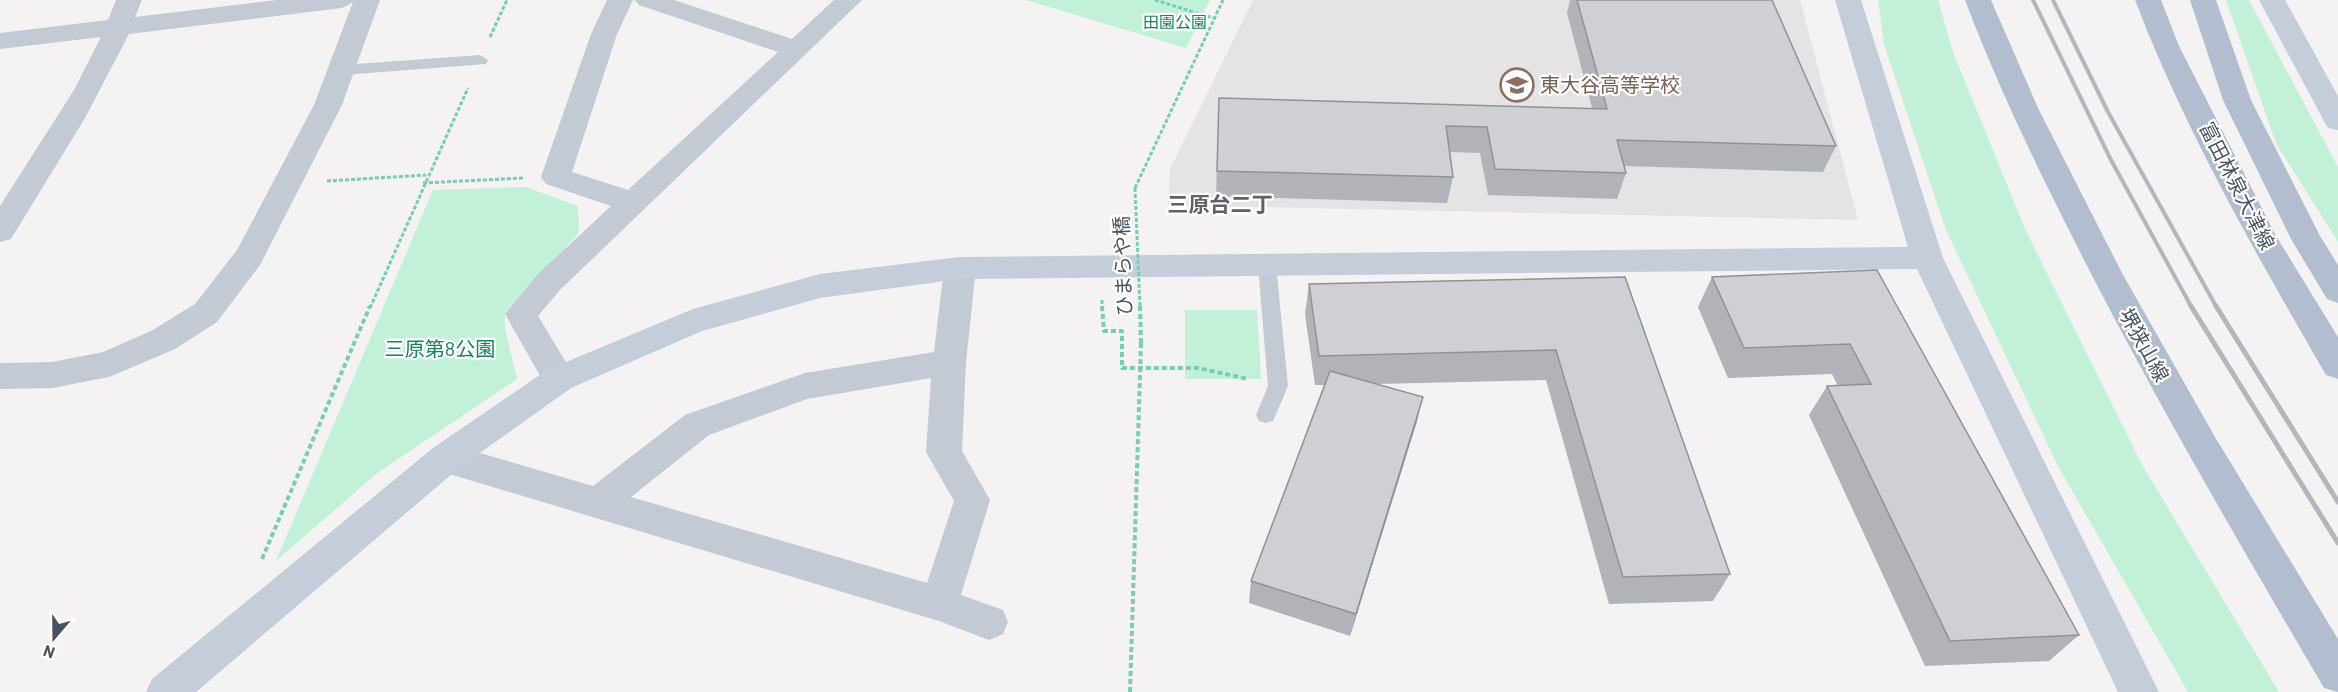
<svg xmlns="http://www.w3.org/2000/svg" width="2338" height="692" font-family="Barlow,'Noto Sans JP',sans-serif">
<rect width="100%" height="100%" fill="#f4f2f2"/>
<polygon fill="#e5e3e4" points="1253,0 1800,0 1858,220 1168,205 1170,169"/>
<g fill="#c2f0d9">
<polygon points="1026,0 1210,0 1186,48"/>
<polygon points="1878,0 1938,0 1953,52 2025,229 2142,465 2279,692 2188,692 2058,466 1946,230 1884,44"/>
<polygon points="2226,0 2249,0 2338,167 2338,242 2276,143"/>
<polygon points="526,187 578,206 579,233 505,313 505,329 517,379 376,474 276,561 433,190"/>
<polygon points="1185,310 1257,310 1261,379 1185,379"/>
</g>
<g fill="none" stroke-linecap="round" stroke-linejoin="round">
<g stroke="#7aceaf" stroke-width="3" stroke-dasharray="4 2" stroke-linecap="butt">
<polyline points="1155,0 1213,18"/>
<polyline points="490,37 507,0"/>
<polyline points="327,181 426,175"/>
<polyline points="423,183 523,178"/>
<polyline points="1135,188 1223,0"/>
<polyline points="1102,300 1102,308"/>
<polyline points="370,308 468,88"/>
</g>
<g stroke="#7aceaf" stroke-width="4" stroke-dasharray="5 3" stroke-linecap="butt">
<polyline points="1102,306 1104,331 1122,331 1122,368 1198,368 1248,379"/>
<polyline points="262,559 370,306"/>
<polyline points="1130,692 1141,343"/>
</g>
<g fill="#c3cad3" fill-rule="evenodd">
<polygon points="480,55 488,60 486,64 343,75 335,70 343,65"/>
<polygon points="1267,258 1274,260 1276,265 1288,386 1273,421 1266,423 1259,421 1256,415 1268,386 1258,265 1260,260"/>
</g>
<g fill="#c3cad3" fill-rule="evenodd">
<polygon points="116,0 142,0 135,17 277,0 380,0 342,105 260,265 217,322 175,349 109,377 52,388 0,389 0,363 52,362 103,352 151,331 195,304 237,250 314,105 353,2 342,8 129,34 85,118 11,239 0,242 0,206 74,90 101,37 0,49 0,33 108,20"/>
<polygon points="607,0 633,0 617,34 572,172 628,190 778,52 639,5 635,0 674,0 792,39 834,0 862,0 560,290 538,316 576,379 571,388 559,392 547,388 505,314 538,274 611,206 546,184 541,177 591,34"/>
<path d="M960 257 971 260 976 268 966 362 962 451 990 500 961 595 1003 610 1008 622 1003 634 989 640 939 621 446 473 433 468 428 458 433 448 446 443 593 486 685 415 805 373 934 352 944 268 949 260ZM931 378 926 452 954 501 927 583 631 497 709 435 807 399Z"/>
</g>
<g fill="#c5cdda" fill-rule="evenodd">
<polygon points="1835,0 1861,0 1943,258 2159,692 2118,692 1917,269 960,279 820,298 702,331 571,388 459,468 196,692 146,692 152,679 433,448 547,370 693,309 820,274 960,257 1908,247"/>
<polygon points="2259,0 2285,0 2338,96 2338,130 2328,128 2324,121"/>
</g>
<g fill="#b2bed0" fill-rule="evenodd">
<path d="M1965 0H1991L2038 108 2122 273 2215 437 2338 639V692L2324 688C2239 543 2154 398 2078 248 2037 167 1997 85 1965 0Z"/>
<path d="M2135 0H2161L2179 46 2276 236 2338 337V379L2326 375C2256 254 2185 131 2135 0Z"/>
<polygon points="2190,0 2216,0 2251,100 2320,236 2338,265 2338,303 2327,299 2291,239 2223,100"/>
</g>
<g stroke="#b4b6bc" stroke-width="4">
<polyline points="2033,0 2111,160 2192,308"/>
<polyline points="2053,0 2108,112 2217,308"/>
</g>
<g stroke="#b4b6bc" stroke-width="5">
<polyline points="2191,306 2338,543"/>
<polyline points="2216,306 2338,502"/>
</g>
<polyline stroke="#7aceaf" stroke-width="3" stroke-dasharray="4 2" stroke-linecap="butt" points="1135,188 1140,308"/>
<polyline stroke="#7aceaf" stroke-width="4" stroke-dasharray="5 3" stroke-linecap="butt" points="1140,306 1141,343"/>
</g>
<g fill="#b1b3b8">
<polygon points="1570,0 1772,0 1836,146 1823,172 1624,166 1626,173 1617,199 1488,195 1480,153 1450,152 1453,177 1447,203 1216,196 1218,124 1592,108 1567,13"/>
<polygon points="1877,270 2079,635 2049,661 1925,666 1809,415 1827,386 1838,386 1832,374 1728,378 1698,307 1712,277"/>
<polygon points="1625,277 1730,574 1713,601 1609,604 1546,380 1377,384 1417,421 1350,636 1249,603 1251,581 1324,385 1315,385 1305,314 1309,284"/>
</g>
<polygon fill="#909296" points="1423,397 1417,421 1350,636 1356,614"/>
<g fill="#ced0d6" stroke="#909296" stroke-width="1.5">
<polygon points="1577,0 1772,0 1836,146 1617,140 1626,173 1495,169 1487,127 1446,126 1453,177 1217,171 1219,98 1607,109"/>
<polygon points="1877,270 2079,635 1950,641 1827,386 1871,384 1850,344 1744,348 1712,277"/>
<polygon points="1625,277 1730,574 1623,577 1556,350 1319,356 1309,284"/>
<polygon points="1330,371 1423,397 1356,614 1251,581"/>
</g>
<defs>
<g id="school-ring" transform="scale(1.725)"><circle r="9.5" fill="#fff" stroke="#8d6e63" stroke-width="1.5"/><path d="M0-5L7-2L0 1L-7-2ZM-4 1L0 2.5L4 1V4Q0 6-4 4Z" fill="#8d6e63"/></g>
</defs>
<g fill-rule="evenodd">
<use href="#school-ring" x="1517" y="85"/>
</g>
<g text-anchor="middle" stroke-width="4.5" stroke-linejoin="round" paint-order="stroke">
<g font-size="16" fill="#18835a" stroke="#fff">
<text x="1175" y="28">田園公園</text>
</g>
<g font-size="20" fill="#785e54" stroke="#fff" text-anchor="start">
<text x="1540" y="92">東大谷高等学校</text>
</g>
<g font-size="20" fill="#495260" stroke="#fff">
<text transform="translate(2237 186) rotate(63)" y="7">富田林泉大津線</text>
<text transform="translate(1123 266) rotate(-92)" y="7">ひまらや橋</text>
<text transform="translate(2144 345) rotate(61)" y="7">堺狭山線</text>
</g>
<g font-size="20" fill="#18835a" stroke="#fff">
<text x="440" y="356">三原第8公園</text>
</g>
<g font-size="21" font-weight="bold" fill="#5e6167" stroke="#fff">
<text x="1220" y="212">三原台二丁</text>
</g>
</g>
<g transform="translate(54 638) rotate(200)" stroke="#ffffff" stroke-width="4.5" paint-order="stroke">
<path d="M0-4.5L10 22L0 15L-10 22Z" fill="#495260"/>
<text y="-9" font-size="16" font-weight="bold" text-anchor="middle" fill="#495260">N</text>
</g>
</svg>
